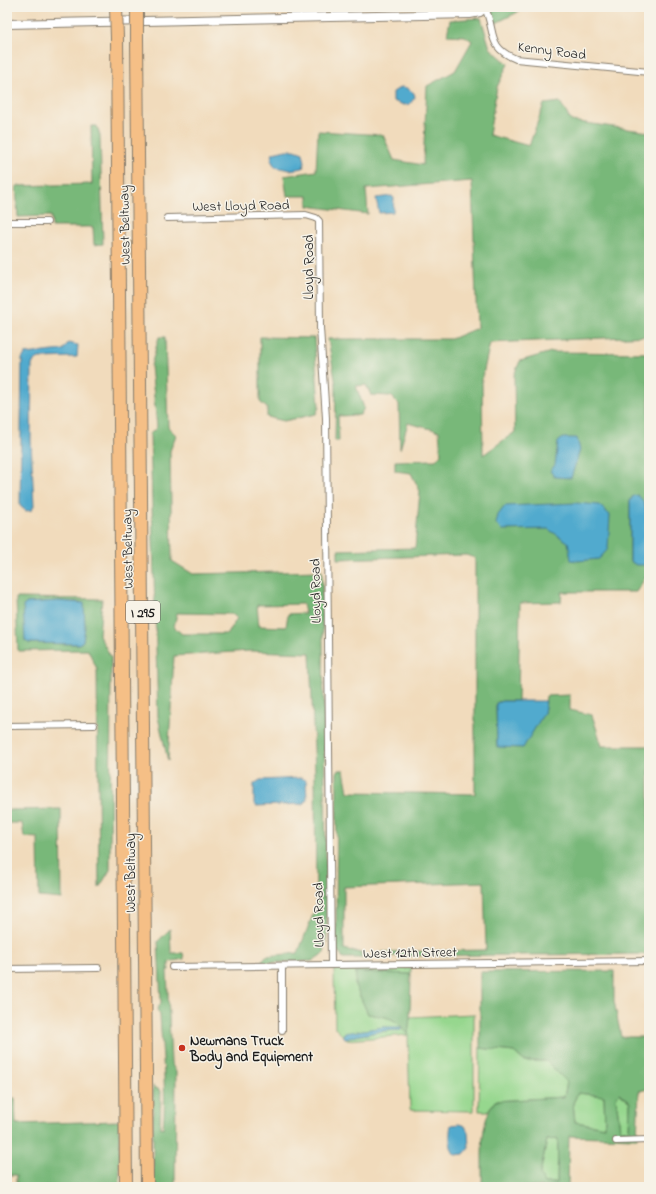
<svg xmlns="http://www.w3.org/2000/svg" width="656" height="1194" font-family="'Indie Flower',sans-serif">
<rect width="100%" height="100%" fill="#f7f3e8"/>
<filter id="ink" filterUnits="userSpaceOnUse"><feTurbulence type="fractalNoise" baseFrequency=".025" numOctaves="2"/><feDisplacementMap in="SourceGraphic" scale="8" xChannelSelector="R" yChannelSelector="G"/><feConvolveMatrix kernelMatrix="1 2 1 2 8 2 1 2 1" color-interpolation-filters="sRGB"/></filter>
<filter id="wash" filterUnits="userSpaceOnUse"><feTurbulence type="fractalNoise" baseFrequency=".012" numOctaves="4" result="noise"/><feDisplacementMap in="SourceGraphic" scale="16" xChannelSelector="R" yChannelSelector="G"/><feGaussianBlur stdDeviation="0.9" result="paint"/><feColorMatrix in="noise" values="0 0 0 0 0 0 0 0 0 0 0 0 0 0 0 0 0 1.4 0 .05"/><feComposite in="paint" operator="in"/></filter>
<g filter="url(#wash)">
<rect width="100%" height="100%" fill="#f1dbbc"/>
<g fill="#96d78e" stroke="#597a55" fill-rule="evenodd">
<path d="M334 968H411V974L356 972 355 985 368 1014C387 1017 396 1017 408 1034L410 1017 474 1014V1111L410 1110 408 1035 347 1040 335 1028ZM384 1027 400 1030 382 1031 345 1038 343 1034Z"/>
<polygon points="480,1048 514,1052 524,1061 546,1061 567,1082 564,1097 495,1101 488,1111 479,1111"/>
<polygon points="578,1093 604,1096 605,1127 575,1122 573,1103"/>
<polygon points="619,1093 630,1102 629,1131 620,1129 616,1098"/>
<polygon points="558,1139 557,1183 544,1183 540,1174 547,1140"/>
</g>
<g fill="#78b879" stroke="#4a6a4a" fill-rule="evenodd">
<polygon points="492,7 518,7 518,12 492,25"/>
<path d="M481 18 490 48 508 64 497 87 489 135 529 146 544 104 560 102 571 121 649 132V336L490 343 482 379 483 455 515 432 514 375 520 361 551 352 649 353V572L636 592H562L561 602 520 603 518 701H502L496 703 497 747 544 713 546 696 570 695V710L592 715 602 746H649V954L384 956 382 952 486 950 484 882 344 887V949L361 953 362 958H343L336 949 337 770H344L348 792 475 794V558L466 555 338 559V550L415 548 420 491 411 473 395 471V461L436 460 441 454 439 431 408 423 400 449 399 404 391 396 371 395 366 385 356 386 364 408 360 415 338 416 339 441H335L336 385 328 339H451L477 328 472 181 366 189 368 214 308 206V196H287L284 176 316 171 318 131 383 135 394 160 423 165 427 86 455 71 472 41 465 36 447 35 450 20ZM633 496 649 518 648 562 646 565 630 561V501Z"/>
<polygon points="91,126 97,126 100,136 103,244 94,245 93,227 52,227 51,216 18,217 16,186 92,184"/>
<path d="M159 337H165L168 427 176 435 170 451 172 561 193 574 322 571 327 934 324 953 312 961 260 963 266 956 298 953 316 907 315 773 310 653 250 651 174 656 168 761 158 717 150 434 157 427 151 366ZM303 604 305 613 288 614 286 627 259 626 257 605ZM177 613 232 614 237 618 228 634H182L174 627Z"/>
<polygon points="260,337 314,338 319,407 316,414 284,421 267,417 267,408 260,402"/>
<path d="M16 598 102 599 99 635 111 657 110 870 99 888 97 669 88 650 18 651ZM58 601 81 602 83 641 79 644 29 643 27 603Z"/>
<polygon points="61,809 62,899 39,897 38,838 24,837 22,823 7,823 7,810"/>
<path d="M170 929 171 953H183L184 959 169 962V970H167L171 1063 176 1072 175 1187H153V1086L161 1091 160 1127 163 1128C167 1090 162 1052 160 1015L157 1009 161 1003 158 941Z"/>
<path d="M614 971V1001L621 1037H649V1089L639 1091 637 1138 569 1136 568 1187H482C483 1160 478 1124 495 1101L564 1097 567 1082 546 1061H524L514 1052 480 1048V972ZM578 1093 604 1096 605 1127 575 1122 573 1103ZM619 1093 630 1102 629 1131 620 1129 616 1098ZM558 1139 557 1183H544L540 1174 547 1140Z"/>
<path d="M356 972 411 974 410 1017 408 1035C396 1017 387 1017 368 1014L355 985Z"/>
<polygon points="7,1098 15,1098 16,1124 119,1121 120,1187 16,1187 16,1175 7,1175"/>
</g>
<g fill="#51aace" stroke="#366375">
<polygon points="401,87 407,88 414,93 415,97 410,104 404,105 393,101 393,92"/>
<polygon points="286,150 295,150 303,153 305,162 303,168 290,170 275,167 271,160 273,153"/>
<polygon points="392,196 394,198 393,212 379,213 376,198"/>
<polygon points="68,343 78,345 77,357 39,358 34,361 32,365 31,440 34,506 32,510 26,511 20,506 22,359 25,354 63,350"/>
<polygon points="563,438 577,438 580,450 571,478 555,477 550,471 555,465 558,442"/>
<path d="M638 495C654 512 648 540 648 562L646 565H636L630 561V501L633 496Z"/>
<polygon points="576,503 599,505 610,515 608,549 599,559 577,561 571,560 568,542 548,529 502,530 496,524 498,515 505,506"/>
<polygon points="58,601 84,603 85,627 83,641 79,644 29,643 25,641 23,606 27,603"/>
<polygon points="502,701 546,701 544,713 523,748 497,747 496,703"/>
<polygon points="301,778 306,780 307,799 304,804 256,806 254,804 254,784 260,780"/>
<polygon points="384,1027 401,1027 401,1030 382,1031 345,1038 343,1036 344,1033"/>
<path d="M459 1124 465 1126 468 1132 469 1148 464 1154 455 1155C449 1149 449 1133 451 1125Z"/>
</g>
</g>
<g filter="url(#ink)">
<g fill="none" stroke-linecap="round" stroke-linejoin="round">
<g stroke="#867c6c" stroke-width="8">
<g id="minor">
<path d="M485 8C496 31 486 47 516 59L649 72"/>
<polyline points="167,218 306,215 316,218 319,221 320,328 326,418 331,964"/>
<polyline points="7,222 47,222"/>
<polyline points="7,726 94,725"/>
<polyline points="172,967 649,961"/>
<polyline points="7,969 98,968"/>
<polyline points="282,1030 282,966"/>
<polyline points="616,1141 649,1140"/>
</g>
</g>
<g stroke="#867c6c" stroke-width="10">
<polyline id="tertiary" points="7,24 470,14 480,12 485,7"/>
</g>
<g stroke="#867c6c" stroke-width="14">
<g id="motorway">
<polyline points="117,38 126,1187"/>
<polyline points="137,38 147,1187"/>
</g>
</g>
<use href="#minor" stroke="#fff" stroke-width="6"/>
<use href="#tertiary" stroke="#fff" stroke-width="8"/>
<use href="#motorway" stroke="#f5bf86" stroke-width="12"/>
<g stroke="#867c6c" stroke-width="14" stroke-linecap="butt">
<g id="motorway-bridge">
<polyline points="116,7 117,38"/>
<polyline points="137,7 137,38"/>
</g>
</g>
<use href="#motorway-bridge" stroke="#f5bf86" stroke-width="12"/>
</g>
</g>
<circle fill="#c8321e" stroke="#f7f3e8" stroke-width="1.5" cx="182" cy="1048" r="4"/>
<g text-anchor="middle" stroke-width="3" stroke-linejoin="round" paint-order="stroke">
<rect fill="#f7f3e8" stroke="#5e5c59" stroke-width="1" x="126" y="601" width="34" height="22" rx="3"/>
<g font-size="13" font-weight="bold" fill="#1c1c1c">
<text x="143" y="617">I 295</text>
</g>
<g font-size="14" fill="#1c1c1c" stroke="#f7f3e8">
<text transform="translate(552 50) rotate(7)" y="5">Kenny Road</text>
<text transform="translate(241 205) rotate(-1)" y="5">West Lloyd Road</text>
<text transform="translate(124 225) rotate(-91)" y="5">West Beltway</text>
<text transform="translate(308 267) rotate(-90)" y="5">Lloyd Road</text>
<text transform="translate(127 549) rotate(-91)" y="5">West Beltway</text>
<text transform="translate(315 591) rotate(-91)" y="5">Lloyd Road</text>
<text transform="translate(130 873) rotate(-90)" y="5">West Beltway</text>
<text transform="translate(318 915) rotate(-91)" y="5">Lloyd Road</text>
<text transform="translate(410 952) rotate(-1)" y="5">West 12th Street</text>
</g>
<g font-size="14" font-weight="bold" fill="#1c1c1c" stroke="#f7f3e8" text-anchor="start">
<text x="190" y="1045">Newmans Truck<tspan x="190" dy="16">Body and Equipment</tspan></text>
</g>
</g>
<rect width="656" height="1194" fill="none" stroke="#f7f3e8" stroke-width="24"/>
</svg>
